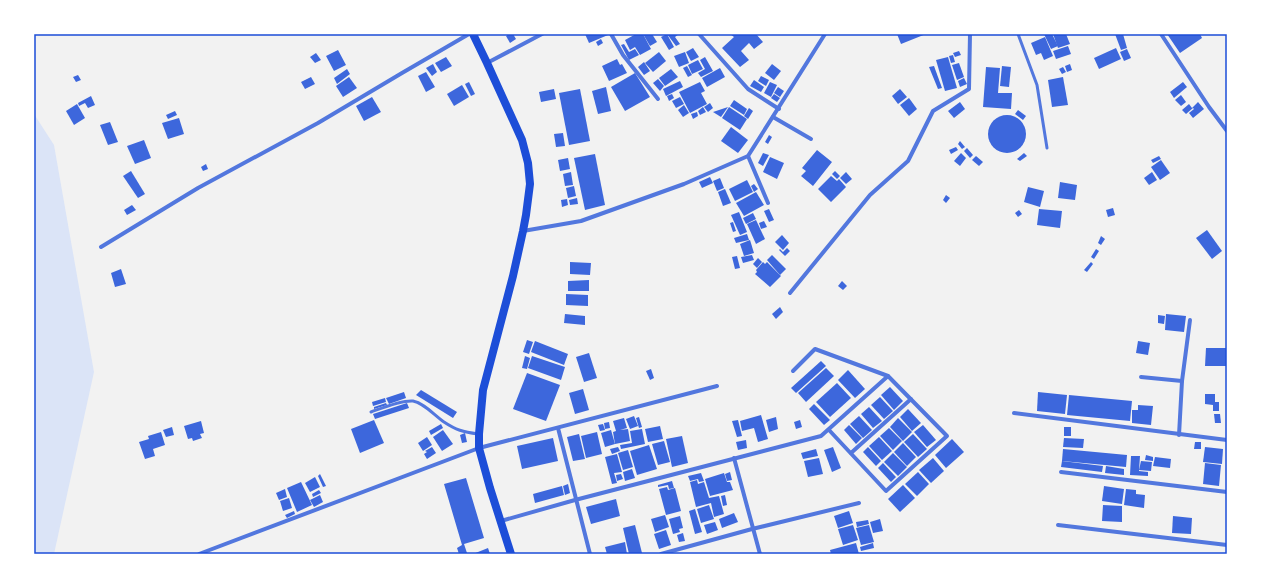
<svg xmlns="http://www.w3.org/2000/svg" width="1261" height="588" font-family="'Asap Condensed',sans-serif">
<rect width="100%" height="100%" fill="#f2f2f2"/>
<polygon fill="#dbe4f7" points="34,114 54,145 94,372 54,554 34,554"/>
<g fill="#3d67dc">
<polygon points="509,34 513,34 516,39 510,43 506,36"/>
<polygon points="585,34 607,34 608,35 589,43"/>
<polygon points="636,34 643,34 651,49 640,55 635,47 630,50 625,40"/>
<polygon points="643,34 652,34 657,42 650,46"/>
<polygon points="667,34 679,34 675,37 680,44 676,46"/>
<polygon points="667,34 674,47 669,50 661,37"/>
<polygon points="730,34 756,34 763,42 754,49 749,43 741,51 749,60 740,67 722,48 734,37"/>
<polygon points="897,34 926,34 901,44"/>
<polygon points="1044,34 1052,34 1058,46 1051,49"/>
<polygon points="1053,34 1066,34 1070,44 1058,48"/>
<polygon points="1115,34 1123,34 1127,48 1121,50"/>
<polygon points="1167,34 1200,34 1202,38 1180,53"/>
<polygon points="1045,37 1053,56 1044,60 1041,53 1036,55 1031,43"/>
<polygon points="601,39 603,43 598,46 596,42"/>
<polygon points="624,44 629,52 635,49 639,55 629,60 621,45"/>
<polygon points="1068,46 1071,54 1056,59 1053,51"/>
<polygon points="693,48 699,57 691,61 686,52"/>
<polygon points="1116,48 1121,59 1099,69 1094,58"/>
<polygon points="1127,49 1131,58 1124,61 1120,52"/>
<polygon points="338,50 346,65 334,71 326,56"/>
<polygon points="959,51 961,55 955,57 953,53"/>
<polygon points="659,52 666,61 653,72 645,63"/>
<polygon points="685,52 689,63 679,67 674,56"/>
<polygon points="316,53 321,60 315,63 310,57"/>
<polygon points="953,55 955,62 951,63 949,56"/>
<polygon points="446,57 452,66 441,72 435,63"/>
<polygon points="705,57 713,71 701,77 698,73 705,69 700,60"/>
<polygon points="948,57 957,88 945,91 936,60"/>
<polygon points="617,59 620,65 622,64 627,73 609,81 602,66"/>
<polygon points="698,60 703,69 692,74 688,65"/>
<polygon points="644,62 650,71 644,75 638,67"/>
<polygon points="959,63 964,77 957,80 952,65"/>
<polygon points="433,64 437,72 432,76 426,68"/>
<polygon points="772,64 781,71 774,80 765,73"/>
<polygon points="1070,64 1072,70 1067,72 1065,66"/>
<polygon points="687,66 692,75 688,77 683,68"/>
<polygon points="934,66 942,88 938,89 929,67"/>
<polygon points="1002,66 1011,67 1009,87 1000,86"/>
<polygon points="986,67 1000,68 998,93 1012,93 1011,109 983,107"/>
<polygon points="1063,67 1066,72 1062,74 1059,69"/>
<polygon points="720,68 725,77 707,87 702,78"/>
<polygon points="347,69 350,74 337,84 334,78"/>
<polygon points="671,69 678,77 665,86 659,78"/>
<polygon points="426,72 435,87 426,92 418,76"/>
<polygon points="635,73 650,97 625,111 611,87"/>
<polygon points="78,75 81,80 76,82 73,77"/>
<polygon points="761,76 769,80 766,86 758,81"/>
<polygon points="311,77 315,84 305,89 301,82"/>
<polygon points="349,77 357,88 343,97 336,86"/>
<polygon points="1063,77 1068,105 1052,107 1048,80"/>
<polygon points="964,78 967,84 960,87 958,81"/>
<polygon points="658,79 664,86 660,91 653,83"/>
<polygon points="754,80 764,87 761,92 750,86"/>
<polygon points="680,81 683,87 666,96 663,89"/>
<polygon points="469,82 475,94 471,96 465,84"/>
<polygon points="700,82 705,91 701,93 707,104 690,113 679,92"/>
<polygon points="770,82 777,85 771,97 764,93"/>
<polygon points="1183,82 1187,87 1174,98 1170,92"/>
<polygon points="462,85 469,97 454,106 447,94"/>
<polygon points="606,87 611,111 598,114 592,91"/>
<polygon points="778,87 784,91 780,97 774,93"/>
<polygon points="554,89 556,99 541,102 539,92"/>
<polygon points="580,89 590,141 569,145 559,93"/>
<polygon points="900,89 907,97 898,104 892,96"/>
<polygon points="672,94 674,98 669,101 667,96"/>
<polygon points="774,94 780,98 777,102 771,98"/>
<polygon points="1181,95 1186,102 1181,106 1175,100"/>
<polygon points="91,96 95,105 88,108 85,103 79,106 78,103"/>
<polygon points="372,97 381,112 364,121 356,106"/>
<polygon points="680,97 684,104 676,108 672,101"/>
<polygon points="909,98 917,109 909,116 900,105"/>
<polygon points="734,100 747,109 744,115 730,106"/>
<polygon points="960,102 965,109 954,118 948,111"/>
<polygon points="1198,102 1204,109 1193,118 1189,113 1194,109 1193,108 1186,114 1182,110 1189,104 1192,108"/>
<polygon points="710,103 713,108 708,112 704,107"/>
<polygon points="77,104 85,118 74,125 66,111"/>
<polygon points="684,105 689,113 683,117 678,110"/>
<polygon points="703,107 706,112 700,115 698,111"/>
<polygon points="728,107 721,117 713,112"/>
<polygon points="729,107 747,119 740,130 722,118"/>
<polygon points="749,108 753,111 748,119 744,116"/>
<polygon points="1018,110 1026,116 1023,120 1015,114"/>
<polygon points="175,111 177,115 168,119 166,115"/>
<polygon points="697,112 698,116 693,119 691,114"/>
<circle cx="1007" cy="134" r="19"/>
<polygon points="179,118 184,134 168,139 162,123"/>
<polygon points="110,122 118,142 108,145 100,125"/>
<polygon points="731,127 748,140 738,153 721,141"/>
<polygon points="563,133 565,146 556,147 554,134"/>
<polygon points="769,135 772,137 768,144 765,142"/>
<polygon points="144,140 151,158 135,164 127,146"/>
<polygon points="960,141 965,147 962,149 958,144"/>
<polygon points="956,147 958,150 951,154 949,150"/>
<polygon points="967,148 973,155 970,158 964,151"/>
<polygon points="817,150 832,162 813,186 801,176 806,171 802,168"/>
<polygon points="763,153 769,155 763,166 758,163"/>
<polygon points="961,153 966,158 960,166 954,161"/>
<polygon points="1024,153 1027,156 1020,161 1017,159"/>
<polygon points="595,154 605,205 585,210 574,158"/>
<polygon points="976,156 983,162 979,166 972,160"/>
<polygon points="1159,156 1161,159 1153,163 1151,160"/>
<polygon points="770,157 784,163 777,179 763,172"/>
<polygon points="568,158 570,169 560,171 558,160"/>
<polygon points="1161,160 1170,173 1160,180 1151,167"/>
<polygon points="206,164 208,169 203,171 201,167"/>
<polygon points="131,171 145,194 138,198 123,176"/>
<polygon points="835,171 840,176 837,179 832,174"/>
<polygon points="571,172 573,185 565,186 563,174"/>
<polygon points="846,172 852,179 846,184 840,178"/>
<polygon points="1152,172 1157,180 1149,185 1144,178"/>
<polygon points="831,176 837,181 839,179 846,187 831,202 818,189"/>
<polygon points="710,177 713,183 702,188 699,182"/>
<polygon points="720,178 724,188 717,191 713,181"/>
<polygon points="747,180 753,192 735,201 729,189"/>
<polygon points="1060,182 1077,185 1075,200 1058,198"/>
<polygon points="754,184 758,189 754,192 751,186"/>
<polygon points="574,186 576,196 568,198 566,188"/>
<polygon points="1028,187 1044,191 1040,207 1024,202"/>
<polygon points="725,189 731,203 723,206 718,192"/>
<polygon points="756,192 764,205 744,216 736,203"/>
<polygon points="946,195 950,198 946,203 943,200"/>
<polygon points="577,198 578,204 570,205 569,200"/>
<polygon points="567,199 568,205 562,207 561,200"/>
<polygon points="132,205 136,210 127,215 124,210"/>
<polygon points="1113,208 1115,215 1108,217 1106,210"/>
<polygon points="769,209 774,220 769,222 764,211"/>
<polygon points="1039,209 1062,211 1060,228 1037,225"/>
<polygon points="1019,210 1022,214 1018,217 1015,213"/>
<polygon points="739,212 747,232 740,235 731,215"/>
<polygon points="753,213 756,219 746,224 743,218"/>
<polygon points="756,220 765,239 756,244 747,224"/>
<polygon points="764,221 767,227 761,229 759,223"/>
<polygon points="733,222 736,231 733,232 730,223"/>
<polygon points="1207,230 1222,251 1212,259 1196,238"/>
<polygon points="747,234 749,240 736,243 734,238"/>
<polygon points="782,235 789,243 783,250 775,242"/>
<polygon points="1101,236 1105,239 1101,245 1098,243"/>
<polygon points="750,240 754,253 744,256 740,244"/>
<polygon points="787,248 790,251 785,256 779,250 780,249 783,252"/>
<polygon points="1096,249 1099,251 1094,259 1091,257"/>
<polygon points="752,255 754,260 743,263 741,257"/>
<polygon points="772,255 786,269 780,275 767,260"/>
<polygon points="737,256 740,268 735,269 732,257"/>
<polygon points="758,258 762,262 757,268 753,264"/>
<polygon points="570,262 591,263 590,275 570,274"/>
<polygon points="763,262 765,264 767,262 781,276 770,287 755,274 757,272 756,270"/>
<polygon points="1091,262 1093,264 1087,272 1084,270"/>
<polygon points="121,269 126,284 115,287 111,273"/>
<polygon points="589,280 589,291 568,291 568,281"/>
<polygon points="842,281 847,286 843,290 838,286"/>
<polygon points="566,294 588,295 588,306 566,305"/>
<polygon points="780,307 783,312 776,319 772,314"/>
<polygon points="565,314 585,316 585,325 564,323"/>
<polygon points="1166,314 1186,316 1184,332 1165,330"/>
<polygon points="1158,315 1165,316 1164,324 1158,323"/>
<polygon points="527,340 533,342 529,354 523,352"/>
<polygon points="535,341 568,354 564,365 531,352"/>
<polygon points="1138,341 1150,343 1148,355 1136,353"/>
<polygon points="1206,348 1227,348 1226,366 1205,366"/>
<polygon points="589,353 597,378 584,382 576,357"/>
<polygon points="525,356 530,358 527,369 522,368"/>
<polygon points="532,356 565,367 561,380 528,368"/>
<polygon points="821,361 826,366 796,393 791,388"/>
<polygon points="826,368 834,376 806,402 798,393"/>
<polygon points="651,369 654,378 650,380 646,371"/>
<polygon points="848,370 865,389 855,398 838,380"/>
<polygon points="527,373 560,385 546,421 513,409"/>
<polygon points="837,383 851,398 830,417 816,402"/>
<polygon points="890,387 903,401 894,410 881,395"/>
<polygon points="583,389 589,410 575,414 569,393"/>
<polygon points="421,390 457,412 453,418 416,395"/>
<polygon points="404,392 406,398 389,404 386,398"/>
<polygon points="1038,392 1067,395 1065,414 1037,411"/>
<polygon points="1205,394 1215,394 1215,402 1219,402 1219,411 1213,411 1213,405 1205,404"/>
<polygon points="1069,395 1132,401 1130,421 1067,415"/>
<polygon points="880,397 893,411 884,419 871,405"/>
<polygon points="385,398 386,402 373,406 372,402"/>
<polygon points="386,403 387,405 374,409 374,407"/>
<polygon points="407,403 409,408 375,419 373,414"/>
<polygon points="814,404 830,420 824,425 809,409"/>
<polygon points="1138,405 1153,406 1151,425 1132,423 1132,410 1138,410"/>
<polygon points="869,407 882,421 873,428 861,414"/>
<polygon points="908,409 921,423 912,431 900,417"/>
<polygon points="1214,414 1220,414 1221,423 1215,423"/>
<polygon points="761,415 768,439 758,442 754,428 742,431 740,421"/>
<polygon points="634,416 638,426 630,429 626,419"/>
<polygon points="859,416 872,430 863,438 850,424"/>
<polygon points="639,417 642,427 639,428 636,418"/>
<polygon points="776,417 778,429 769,432 766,420"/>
<polygon points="624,418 627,428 620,430 628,429 630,441 615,444 613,432 616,431 613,421"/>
<polygon points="898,418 912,432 903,441 890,427"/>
<polygon points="374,420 384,443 360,453 351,429"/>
<polygon points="738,420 742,436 737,437 732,421"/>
<polygon points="800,420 802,427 796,429 794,422"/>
<polygon points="201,421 204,433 200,434 202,438 193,441 192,438 188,439 184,426"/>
<polygon points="609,422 610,428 605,429 604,423"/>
<polygon points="441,424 443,428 431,435 429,431"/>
<polygon points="603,424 605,430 600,431 598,425"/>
<polygon points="849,425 862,438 856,444 844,430"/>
<polygon points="923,425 936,440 927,447 914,432"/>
<polygon points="660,426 663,439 648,442 645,429"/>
<polygon points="172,427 174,435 166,437 163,430"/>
<rect x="1064" y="427" width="7" height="9"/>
<polygon points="889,428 902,441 893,450 880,436"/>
<polygon points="642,429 645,444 621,449 620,445 632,443 630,431"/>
<polygon points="443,430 453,444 442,451 433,437"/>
<polygon points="611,430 615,444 605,447 601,433"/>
<polygon points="161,432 165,445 153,449 155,456 145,459 139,442 149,439 148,436"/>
<polygon points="597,432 602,454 586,458 581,436"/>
<polygon points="465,433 467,442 462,443 460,435"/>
<polygon points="579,434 585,459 573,461 567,437"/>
<polygon points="913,434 927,449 918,457 904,442"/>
<polygon points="682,436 688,463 672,467 666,439"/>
<polygon points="427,437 432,445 423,451 418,443"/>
<polygon points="879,437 892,451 882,460 869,446"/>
<polygon points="553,438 558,461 522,469 517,446"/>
<polygon points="1064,438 1084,439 1083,448 1063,447"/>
<polygon points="952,439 964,452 946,468 935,455"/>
<polygon points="746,440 747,448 738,450 736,442"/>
<polygon points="664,441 670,462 658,465 652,444"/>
<polygon points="1195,442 1201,442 1201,449 1194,449"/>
<polygon points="903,443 916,457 907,466 894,452"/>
<polygon points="649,445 657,469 637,475 630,451"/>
<polygon points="432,447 436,453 427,459 424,454 427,452 425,451"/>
<polygon points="618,447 620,451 612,454 610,449"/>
<polygon points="833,447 841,468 832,472 824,450"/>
<polygon points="868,447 881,461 876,466 863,452"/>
<polygon points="1205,447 1223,449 1222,464 1203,462"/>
<polygon points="816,449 818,456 803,459 801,453"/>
<polygon points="1063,449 1127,455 1126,467 1062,461"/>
<polygon points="628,450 633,467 623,470 618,453"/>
<polygon points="893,453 907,467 898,476 884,462"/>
<polygon points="617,454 622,472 614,473 617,483 612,484 605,457"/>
<polygon points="1146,455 1153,457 1153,461 1145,460"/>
<polygon points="1131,456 1140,456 1139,471 1148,472 1148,476 1130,475"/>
<polygon points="1155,457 1171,459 1170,468 1153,466"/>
<polygon points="819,458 823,474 808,477 804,461"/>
<polygon points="933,458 944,471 931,483 919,470"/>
<polygon points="1062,461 1103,466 1102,472 1061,467"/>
<polygon points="1141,461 1152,462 1151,471 1139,470"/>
<polygon points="883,463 896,477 891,482 878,468"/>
<polygon points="1205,463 1221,465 1219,486 1203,484"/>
<polygon points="1106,466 1124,469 1124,475 1105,473"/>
<polygon points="632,469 635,478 625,481 623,472"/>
<polygon points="730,472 732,480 727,481 725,474"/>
<polygon points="918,472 929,484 917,496 905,484"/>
<polygon points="701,473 704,481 699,482 698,479 690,481 688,476"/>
<polygon points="724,473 727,482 730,482 733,490 710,496 705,479"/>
<polygon points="320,474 326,486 323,487 318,476"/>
<polygon points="621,474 623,479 617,481 616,475"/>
<polygon points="315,477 320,487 310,492 305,483"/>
<polygon points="466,478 484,538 464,544 467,553 459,554 457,548 462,545 444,484"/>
<polygon points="697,480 698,484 704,482 709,498 719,496 724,514 714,517 711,503 696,507 690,482"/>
<polygon points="672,481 674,488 669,489 668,485 658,487 658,485"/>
<polygon points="301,482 312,505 297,512 287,488"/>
<polygon points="568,484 570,493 565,495 563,486"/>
<polygon points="903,485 915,498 900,512 888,499"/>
<polygon points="562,486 564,495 535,503 533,494"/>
<polygon points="1104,486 1124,489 1122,504 1102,501"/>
<polygon points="667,487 668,490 675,488 681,511 666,515 659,489"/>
<polygon points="285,489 287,497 279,500 276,493"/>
<polygon points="1126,489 1136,490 1136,494 1145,495 1144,508 1124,505"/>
<polygon points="319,490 321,493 313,497 312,494"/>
<polygon points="320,495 323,502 314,507 310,500"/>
<polygon points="725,495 727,505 723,506 721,496"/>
<polygon points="289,498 292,508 283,511 280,501"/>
<polygon points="616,499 620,516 591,524 586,507"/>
<polygon points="709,505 714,519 701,523 697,509"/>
<polygon points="1103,505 1122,506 1122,522 1102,521"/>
<polygon points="695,509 702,532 695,534 689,511"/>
<polygon points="294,511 295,514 287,518 285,515"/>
<polygon points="849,511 853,523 838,528 834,516"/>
<polygon points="734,513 738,522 722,528 719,519"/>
<polygon points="665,515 669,527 655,532 651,519"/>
<polygon points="680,516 683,528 679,529 680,532 673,534 669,519"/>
<polygon points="1173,516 1192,518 1191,534 1172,533"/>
<polygon points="880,519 883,531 873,533 870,522"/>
<polygon points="868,520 869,524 857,527 856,522"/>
<polygon points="715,522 718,530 707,534 704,525"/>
<polygon points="635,525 642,553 629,554 623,528"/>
<polygon points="853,525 858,540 843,545 838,529"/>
<polygon points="869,525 874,542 861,545 856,528"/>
<polygon points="666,530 671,545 659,549 654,534"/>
<polygon points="683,533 685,541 679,542 677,535"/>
<polygon points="625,542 627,554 607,554 605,547"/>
<polygon points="856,543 859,554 831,554 830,550"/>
<polygon points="873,543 874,548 861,551 860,547"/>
<polygon points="488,548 490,554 473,554"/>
</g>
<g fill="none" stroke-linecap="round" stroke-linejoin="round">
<g stroke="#5277de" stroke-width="3">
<polyline points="1018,34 1037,85 1047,148"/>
<path d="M371 412C382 408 401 400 413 401 424 403 434 415 444 422 456 430 463 432 478 434"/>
</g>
<g stroke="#5277de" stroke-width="4">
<polyline points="611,34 623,55 658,99"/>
<polyline points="699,34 748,89 779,109"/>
<polyline points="1161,34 1209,107 1227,131"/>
<polyline points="487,63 542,34"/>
<polyline points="773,117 811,139"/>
<polyline points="748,156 768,203"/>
<polyline points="523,231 581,221 684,184 748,156 825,34"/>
<polyline points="101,247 198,188 318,123 402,73 469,34"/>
<polyline points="790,293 870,195 908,161 933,111 969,89 970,34"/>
<polyline points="793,371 815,349 888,376 947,436 886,491 829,430"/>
<polyline points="1141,377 1182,381"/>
<polyline points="1014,413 1227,440"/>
<polyline points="558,428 590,554"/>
<polyline points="1179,435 1182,381 1190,320"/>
<polyline points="851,453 911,399"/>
<polyline points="734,458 760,554"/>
<polyline points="1061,472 1227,492"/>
<polyline points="501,521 575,500 821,436 888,376"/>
<polyline points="1058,525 1227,545"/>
<polyline points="199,554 479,448 717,386"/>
<polyline points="661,554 752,529 859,503"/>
</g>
<polyline stroke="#1d4ed8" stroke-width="8" points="473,34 487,63 522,140 528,163 530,184 526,215 523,231 513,276 483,390 479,434 479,448 490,488 511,554"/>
</g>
<rect width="1261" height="588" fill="none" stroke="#ffffff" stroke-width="70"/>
<rect x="35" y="35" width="1191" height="518" fill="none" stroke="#1d4ed8" stroke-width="1.5"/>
</svg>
